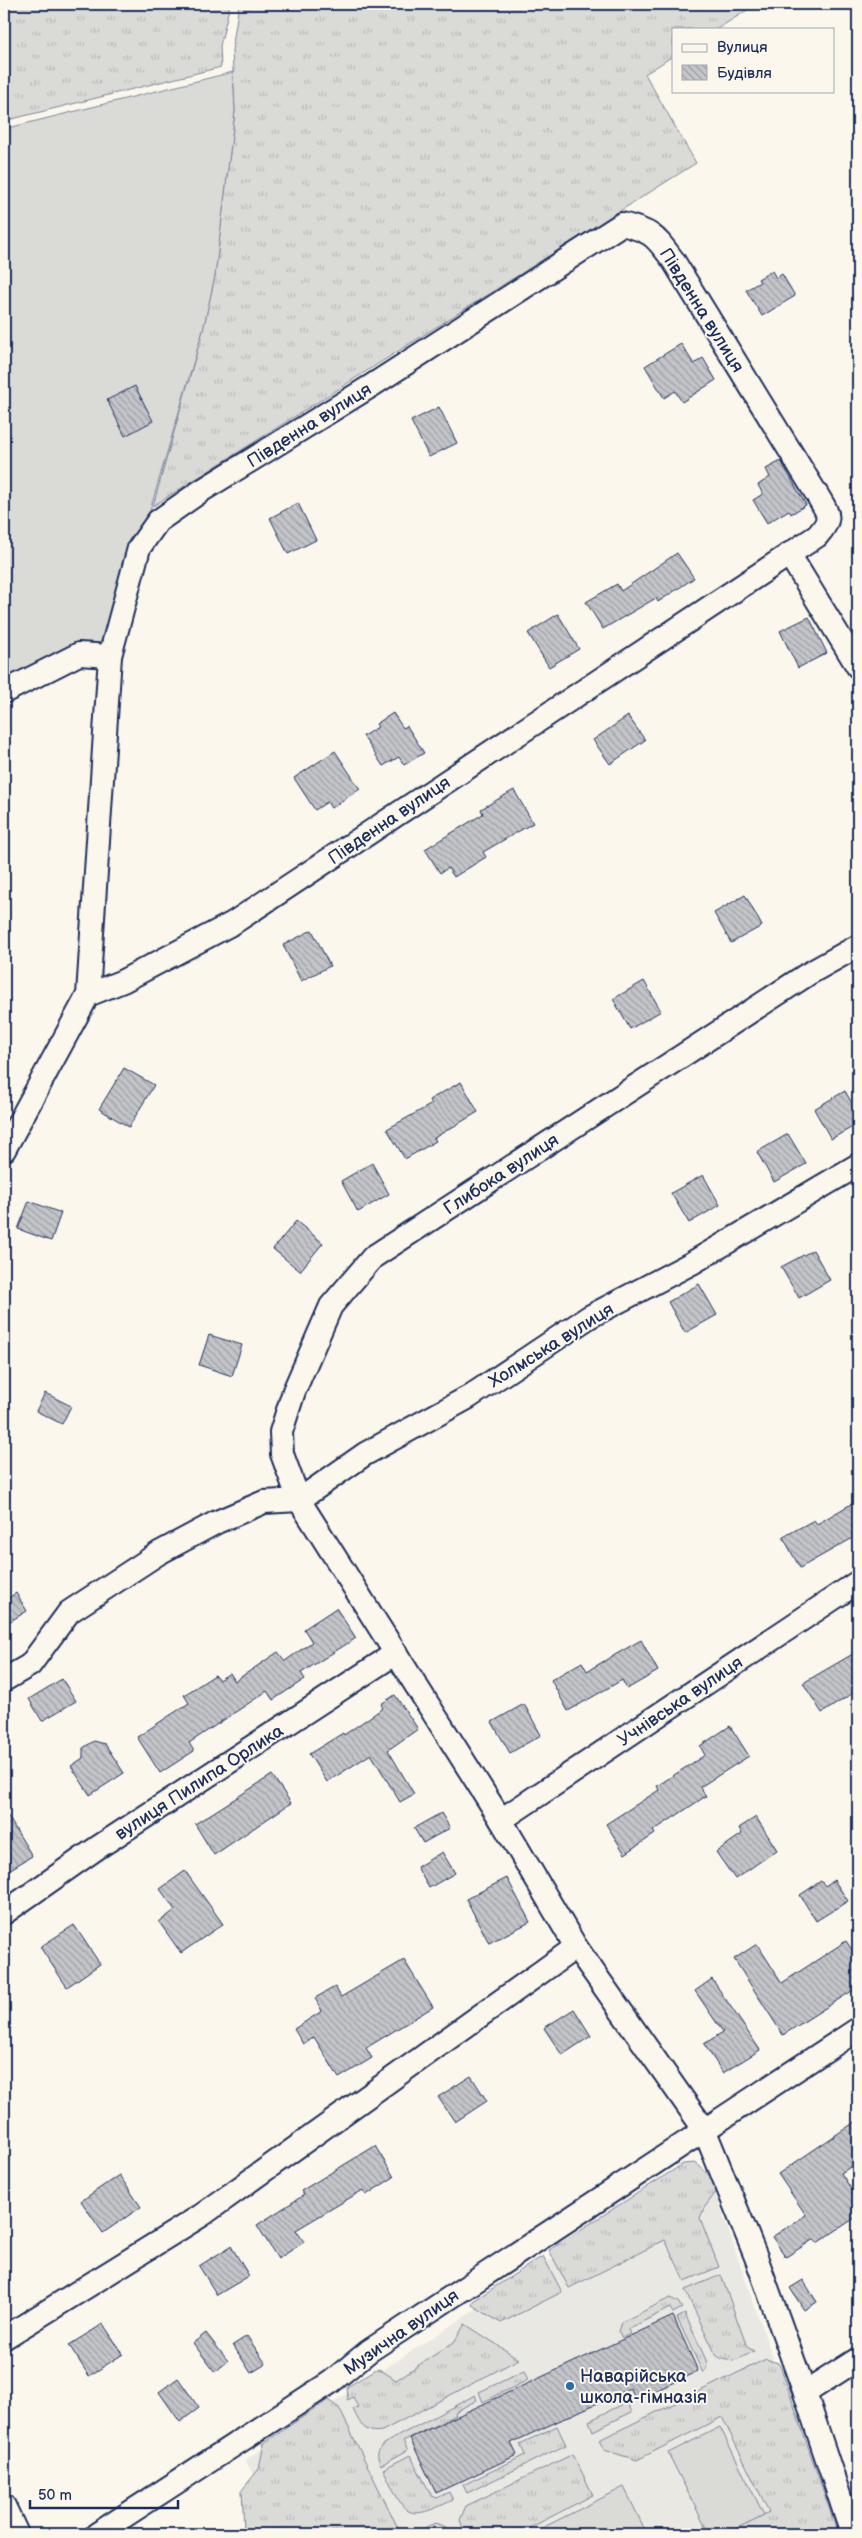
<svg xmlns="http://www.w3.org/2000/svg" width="862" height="2538" font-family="'Balsamiq Sans',sans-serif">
<defs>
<pattern id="grass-tufts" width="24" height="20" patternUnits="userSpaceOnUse" patternTransform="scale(1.25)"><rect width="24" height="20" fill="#dadad7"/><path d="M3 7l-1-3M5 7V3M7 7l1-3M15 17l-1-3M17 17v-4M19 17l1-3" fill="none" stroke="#babbbb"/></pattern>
<pattern id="building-back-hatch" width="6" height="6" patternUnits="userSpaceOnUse" patternTransform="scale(1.25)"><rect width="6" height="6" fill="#c3c5c9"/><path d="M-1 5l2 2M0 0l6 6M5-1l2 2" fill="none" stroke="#9ea0a6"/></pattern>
</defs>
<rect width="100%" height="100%" fill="#fbf7ec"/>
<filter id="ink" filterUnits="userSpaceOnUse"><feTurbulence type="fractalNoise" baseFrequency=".02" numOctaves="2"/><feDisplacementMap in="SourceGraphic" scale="10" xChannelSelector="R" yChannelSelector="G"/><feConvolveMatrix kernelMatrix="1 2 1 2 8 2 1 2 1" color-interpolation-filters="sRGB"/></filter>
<g filter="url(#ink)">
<polygon fill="#eae8e2" points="716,2195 834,2534 289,2534 245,2460 649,2196 663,2222"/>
<g fill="url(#grass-tufts)" stroke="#7a849a">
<polygon points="4,4 230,4 220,46 221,67 4,121"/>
<polygon points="239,4 757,4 717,29 673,29 673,56 645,74 696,163 153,506 203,330 215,276 235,111 232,50"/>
<polygon points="696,2163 711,2177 717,2191 704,2208 700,2218 719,2267 685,2281 665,2240 569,2288 549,2250 683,2164"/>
<polygon points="543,2256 562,2292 501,2323 472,2305 473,2301"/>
<path d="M721 2275 747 2347 754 2351C741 2358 730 2366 716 2355L685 2290Z"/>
<polygon points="670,2298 678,2302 682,2308 673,2313 670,2308 628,2329 630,2334 622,2338 619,2332 622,2322"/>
<polygon points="685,2314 706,2360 707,2367 703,2373 677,2318"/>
<path d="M465 2324 519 2359 382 2431C364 2434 360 2424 353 2409L358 2407 353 2397 348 2400 347 2387 378 2368 396 2380 454 2342Z"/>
<polygon points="766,2359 778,2363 781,2368 838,2534 725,2534 769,2512 722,2417 637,2460 604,2450 599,2440"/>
<polygon points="524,2371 528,2380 483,2402 479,2392"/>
<path d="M475 2395 477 2400 455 2412 456 2415 403 2441 408 2450 381 2465C376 2456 377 2452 383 2444Z"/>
<polygon points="328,2400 339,2408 401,2534 247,2534 244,2531 242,2490 259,2469 264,2443"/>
<polygon points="627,2402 632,2412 593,2431 589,2421"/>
<polygon points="557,2426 566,2445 467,2493 463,2485 525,2455 520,2444"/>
<polygon points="573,2454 593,2495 518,2534 462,2534 465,2533 460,2520 466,2506"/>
<path d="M410 2455 432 2496 437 2498 449 2492 453 2500C402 2525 406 2513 383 2469Z"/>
<polygon points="435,2523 446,2527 450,2534 411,2534"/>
</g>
<g fill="#dadad7" stroke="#7a849a">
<polygon points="233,72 235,111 215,276 203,330 139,548 110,656 79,654 4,692 4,129"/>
<polygon points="720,2427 764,2515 725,2534 709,2534 668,2453"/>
<polygon points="624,2487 647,2534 530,2534"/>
</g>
<g fill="url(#building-back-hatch)" stroke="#1b2f5e">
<polygon points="772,271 776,278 782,274 795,296 762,316 746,290 760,282 758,279"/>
<polygon points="681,344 694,364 703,358 716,380 682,402 675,391 664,398 645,366"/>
<polygon points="135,386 153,421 125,436 107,400"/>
<polygon points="439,407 457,443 429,457 411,421"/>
<polygon points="781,461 806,505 791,514 789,510 767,523 753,500 763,494 758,485 770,477 766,469"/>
<polygon points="298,503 316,540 288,554 270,518"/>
<polygon points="677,553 694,578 658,602 656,598 603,629 586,602 617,584 621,591"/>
<polygon points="558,614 579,649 549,667 528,633"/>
<polygon points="809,617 827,653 798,668 780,631"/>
<polygon points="393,713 403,728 407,726 424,753 404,765 399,757 383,766 363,736 378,727 376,724"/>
<polygon points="628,716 645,740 610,764 593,740"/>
<polygon points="335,751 360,789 331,808 327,802 315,810 294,778"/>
<polygon points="514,790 533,823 483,852 486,857 454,877 448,868 440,873 425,849 483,814 481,809"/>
<polygon points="745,895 762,926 731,943 714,913"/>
<polygon points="312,930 330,966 301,981 283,945"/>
<polygon points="644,981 661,1011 630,1029 613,999"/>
<polygon points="124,1068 154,1085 129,1127 99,1109"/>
<polygon points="461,1082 478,1112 434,1138 436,1141 405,1159 387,1129 432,1104 429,1100"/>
<polygon points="845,1091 858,1114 858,1124 831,1139 814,1109"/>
<polygon points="788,1134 806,1164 774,1182 757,1152"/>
<polygon points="372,1163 389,1194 358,1212 341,1181"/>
<polygon points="703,1175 720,1205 689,1223 671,1193"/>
<polygon points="29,1201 61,1213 51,1241 18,1229"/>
<polygon points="296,1221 323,1243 300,1271 273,1249"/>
<polygon points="813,1250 830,1280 799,1298 781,1267"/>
<polygon points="699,1284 717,1315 685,1333 668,1302"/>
<polygon points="209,1335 242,1345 232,1376 199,1365"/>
<polygon points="45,1393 71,1406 62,1424 36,1411"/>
<polygon points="858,1500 858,1535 800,1568 783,1537 814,1520 817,1524"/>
<polygon points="16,1593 27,1611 4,1625 4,1601"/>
<polygon points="336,1608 356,1638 301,1673 305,1679 273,1700 267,1691 189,1743 194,1751 160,1773 137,1737 189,1703 184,1695 215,1675 219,1680 230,1673 235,1681 278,1652 285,1661 312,1642 304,1629"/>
<polygon points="641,1640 658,1671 627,1689 622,1680 568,1711 551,1680 582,1662 587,1671"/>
<polygon points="858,1651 858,1690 822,1713 803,1683"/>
<polygon points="62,1679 76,1701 42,1721 29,1699"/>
<polygon points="395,1695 418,1729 388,1750 414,1794 400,1802 371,1754 327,1782 309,1754 343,1733 344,1735 383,1708 381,1704"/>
<polygon points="524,1704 541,1735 510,1753 492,1722"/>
<polygon points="730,1726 749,1756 700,1787 706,1796 653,1831 655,1834 625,1854 606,1824 659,1790 657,1786 705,1755 700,1746"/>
<polygon points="94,1741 105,1744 124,1773 90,1795 71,1766 83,1758 83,1748"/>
<polygon points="272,1775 291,1803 214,1855 195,1824"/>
<polygon points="4,1810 32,1856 4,1873"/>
<polygon points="441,1813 450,1828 423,1843 414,1828"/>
<polygon points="756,1817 777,1850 735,1879 716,1852 742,1834 739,1828"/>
<polygon points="442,1852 455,1873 429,1888 417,1867"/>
<polygon points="185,1871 223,1924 181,1953 159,1922 175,1910 160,1889"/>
<polygon points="507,1878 530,1922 489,1943 466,1899"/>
<polygon points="834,1880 848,1901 816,1921 800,1895 821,1881 825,1886"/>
<polygon points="74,1925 100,1964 67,1987 40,1947"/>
<polygon points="846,1941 852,1950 858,1946 858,1987 783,2035 734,1959 757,1944 782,1983"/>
<polygon points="404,1960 433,2007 366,2048 372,2058 339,2078 314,2037 303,2044 294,2029 322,2011 315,1998 335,1987 341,1997"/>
<polygon points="712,1979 760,2050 723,2073 704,2044 723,2032 695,1991"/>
<polygon points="574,2009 591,2036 562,2055 544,2028"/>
<polygon points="471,2076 487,2101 455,2122 438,2097"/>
<polygon points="858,2120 858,2162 841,2173 858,2200 858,2216 817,2243 814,2239 786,2257 772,2237 806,2215 778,2174"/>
<polygon points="375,2146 394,2177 366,2195 363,2190 296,2230 304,2242 278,2259 257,2225 304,2195 301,2191"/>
<polygon points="119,2175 141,2207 103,2233 81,2201"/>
<polygon points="231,2246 249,2276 217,2295 199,2266"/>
<polygon points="803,2280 817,2302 804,2310 790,2288"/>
<polygon points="673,2316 698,2371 636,2400 630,2388 511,2443 517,2455 436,2493 410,2438"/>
<polygon points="103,2324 123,2354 89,2376 69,2345"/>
<polygon points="206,2333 228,2361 215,2372 193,2343"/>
<polygon points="247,2336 266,2364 251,2373 233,2345"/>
<polygon points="178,2378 199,2408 180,2422 159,2392"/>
</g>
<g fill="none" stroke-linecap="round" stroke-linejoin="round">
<g stroke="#1b2f5e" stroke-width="26">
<g id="minor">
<polyline points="789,554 858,667"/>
<polyline points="4,692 79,654 110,656"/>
<path d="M4 1150 88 995 110 656 139 548 158 521 201 491 371 386 622 224C653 232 654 235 673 260L816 493C828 514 834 517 817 536L233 923 123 981 88 995"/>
<polyline points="299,1500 365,1454 469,1397 589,1317 692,1263 858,1165"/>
<polyline points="4,1680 30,1665 69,1612 159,1553 217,1522 264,1502 299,1500"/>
<polyline points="501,1820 858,1582"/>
<polyline points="4,1913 97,1848 396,1653"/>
<polyline points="4,2338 202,2215 576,1947"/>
<polyline points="805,2393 858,2359"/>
<polyline points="4,2506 17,2534"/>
<polyline points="97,2534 331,2382 369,2351 858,2029"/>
<polyline points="852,2534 805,2393 756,2257 704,2129 576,1947 501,1820 299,1500 282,1454 281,1432 294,1391 331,1306 373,1257 808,974 858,946"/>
</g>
</g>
<use href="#minor" stroke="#fbf7ec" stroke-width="22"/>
</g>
</g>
<circle fill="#1f6fb2" stroke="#fbf7ec" stroke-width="2" cx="570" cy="2386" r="5"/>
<g text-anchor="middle" stroke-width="4" stroke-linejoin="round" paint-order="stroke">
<g font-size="18" fill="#1b2f5e" stroke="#fbf7ec">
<text transform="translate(702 310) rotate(58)" y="6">Південна вулиця</text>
<text transform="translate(309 425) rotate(-32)" y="6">Південна вулиця</text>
<text transform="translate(389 820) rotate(-34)" y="6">Південна вулиця</text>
<text transform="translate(501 1174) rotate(-33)" y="6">Глибока вулиця</text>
<text transform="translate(551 1345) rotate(-32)" y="6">Холмська вулиця</text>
<text transform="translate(680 1701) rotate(-34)" y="6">Учнівська вулиця</text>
<text transform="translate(199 1782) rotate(-33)" y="6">вулиця Пилипа Орлика</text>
<text transform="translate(401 2332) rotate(-35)" y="6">Музична вулиця</text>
</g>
<g font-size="18" fill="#1b2f5e" stroke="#fbf7ec" text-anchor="start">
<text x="580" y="2382">Наварійська<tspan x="580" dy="21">школа-гімназія</tspan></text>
</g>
</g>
<rect width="862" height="2538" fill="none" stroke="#fbf7ec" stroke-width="20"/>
<rect x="10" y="10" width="842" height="2518" fill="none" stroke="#1b2f5e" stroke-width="2" filter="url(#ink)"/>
<rect x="672" y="28" width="162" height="65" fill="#fbf7ec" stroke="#a1a7b3"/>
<rect x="682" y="44" width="25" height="8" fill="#fbf7ec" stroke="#a1a7b3"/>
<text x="717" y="52" font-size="15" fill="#1b2f5e">Вулиця</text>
<rect x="682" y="65" width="25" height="15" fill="url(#building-back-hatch)" stroke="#a1a7b3"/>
<text x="717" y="78" font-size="15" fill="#1b2f5e">Будівля</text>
<path d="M30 2500v8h148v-8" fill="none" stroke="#1b2f5e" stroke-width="2.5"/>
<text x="38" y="2500" font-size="15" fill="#1b2f5e" stroke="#fbf7ec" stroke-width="4" paint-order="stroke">50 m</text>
</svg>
